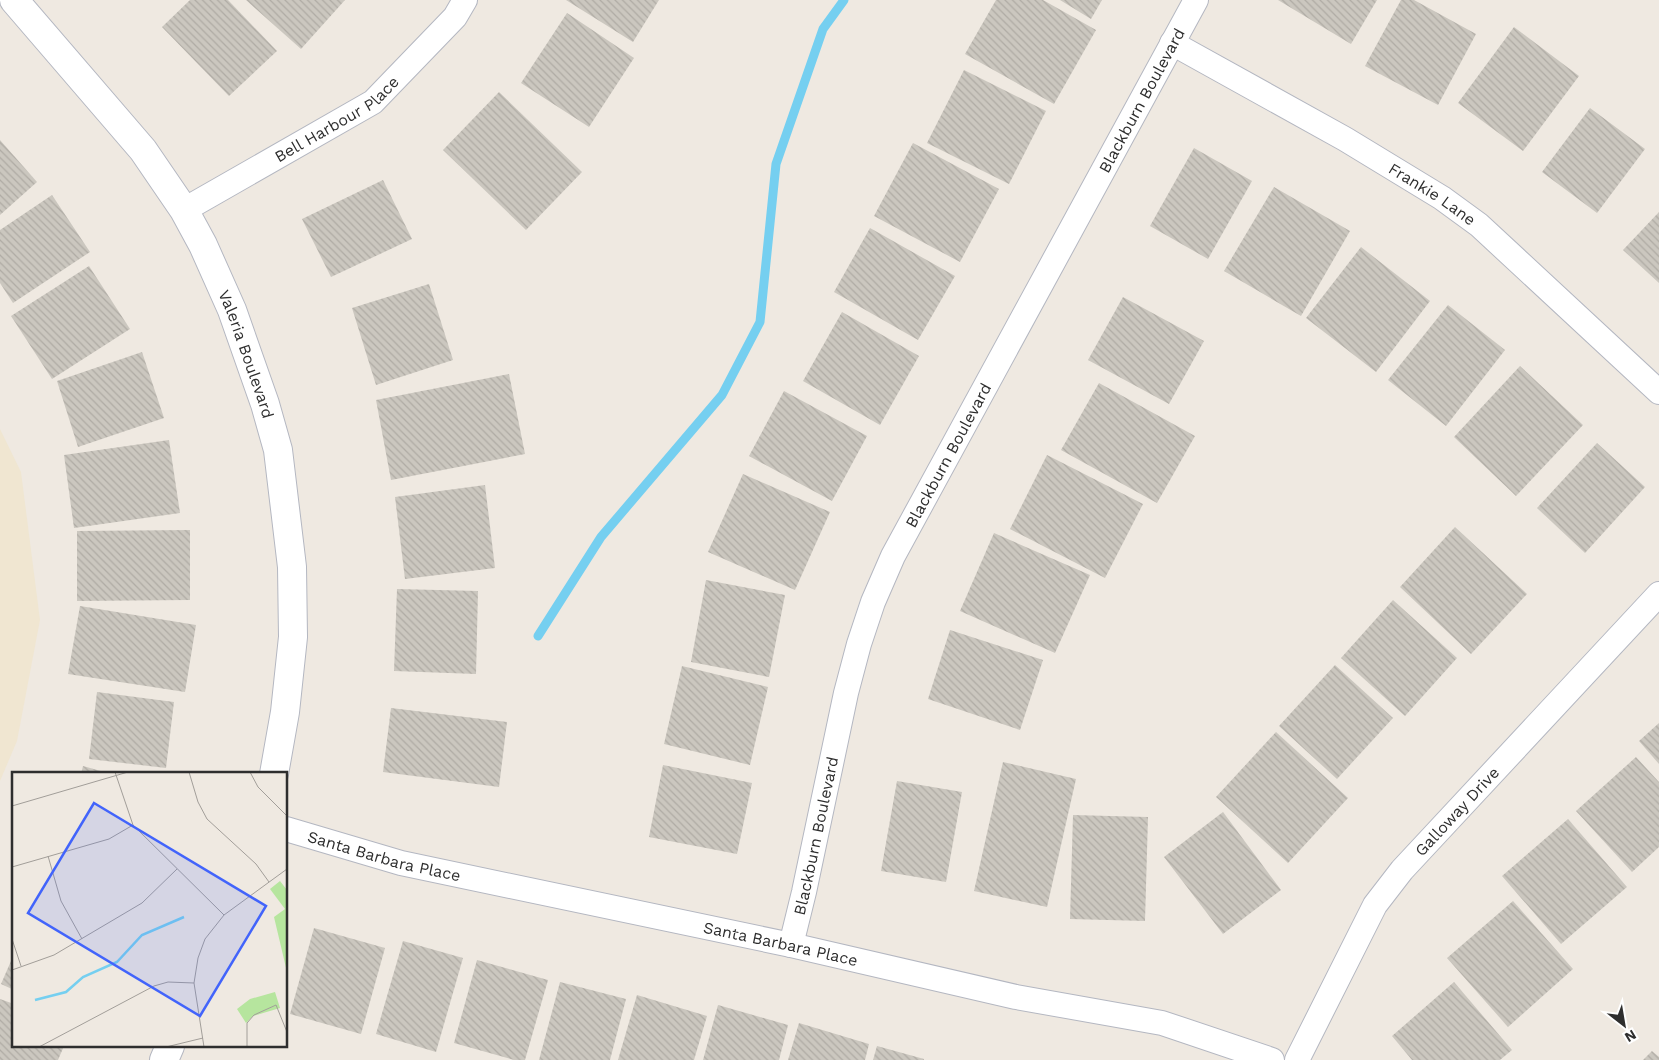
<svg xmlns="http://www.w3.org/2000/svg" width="1659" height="1060" font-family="'Work Sans',sans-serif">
<defs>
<pattern id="building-back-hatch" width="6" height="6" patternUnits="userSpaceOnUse" patternTransform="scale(1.25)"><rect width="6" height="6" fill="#cbc7bf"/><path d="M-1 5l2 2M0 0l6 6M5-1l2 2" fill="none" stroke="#afaba4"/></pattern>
</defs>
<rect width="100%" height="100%" fill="#efe9e1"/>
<polygon fill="#f0e6d1" points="0,429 21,472 40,620 17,741 0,781"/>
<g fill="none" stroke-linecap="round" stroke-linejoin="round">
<polyline stroke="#75cff0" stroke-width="9" points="538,636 601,537 722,395 760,322 776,164 823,29 844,0"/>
</g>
<g fill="url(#building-back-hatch)">
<polygon points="190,0 228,0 277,51 229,96 162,27"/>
<polygon points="246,0 345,0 301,49"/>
<polygon points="566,0 659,0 633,42"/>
<polygon points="996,0 1043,0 1096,30 1054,104 965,54"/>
<polygon points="1060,0 1102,0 1091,19"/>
<polygon points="1278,0 1377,0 1351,44"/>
<polygon points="1401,0 1414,0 1476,34 1438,105 1365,66"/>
<polygon points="567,13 634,58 589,127 521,83"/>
<polygon points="1514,27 1579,76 1523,151 1458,103"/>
<polygon points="964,70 1046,111 1009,184 927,143"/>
<polygon points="499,92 582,172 526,230 443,150"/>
<polygon points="1590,108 1645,149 1597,213 1542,172"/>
<polygon points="0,140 37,182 0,215"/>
<polygon points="913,143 999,189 960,262 874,216"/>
<polygon points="1194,148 1252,181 1208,259 1150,226"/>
<polygon points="383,180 412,239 331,277 302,219"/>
<polygon points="1274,187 1350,231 1301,316 1224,271"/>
<polygon points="52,195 90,252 13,303 0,283 0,230"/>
<polygon points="1659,212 1659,283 1623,250"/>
<polygon points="870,228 955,276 918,340 834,292"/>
<polygon points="1361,247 1430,301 1376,372 1306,318"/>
<polygon points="89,266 130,329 52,379 11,316"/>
<polygon points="429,284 453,360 376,385 352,308"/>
<polygon points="1123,297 1204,341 1169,404 1088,360"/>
<polygon points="1448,305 1505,350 1446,426 1388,380"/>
<polygon points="842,312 919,356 880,425 803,381"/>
<polygon points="142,352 164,418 78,447 57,381"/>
<polygon points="1520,366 1583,425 1516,496 1454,437"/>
<polygon points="509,374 525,454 391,480 376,400"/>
<polygon points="1099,383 1195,436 1157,503 1061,450"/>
<polygon points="784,391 867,436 832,501 749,456"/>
<polygon points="169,440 180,513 74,528 64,455"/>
<polygon points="1597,443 1645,487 1585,553 1537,508"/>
<polygon points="1047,455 1143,504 1105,578 1010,529"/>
<polygon points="743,474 830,512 795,590 708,552"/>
<polygon points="485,485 495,568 405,579 395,497"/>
<polygon points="1455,527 1527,594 1471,654 1400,587"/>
<polygon points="190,530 190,600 77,601 77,531"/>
<polygon points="994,533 1090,575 1055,653 960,611"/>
<polygon points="706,580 785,595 769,677 691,662"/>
<polygon points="397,589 478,591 476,674 394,671"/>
<polygon points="1393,600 1457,658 1405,716 1341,658"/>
<polygon points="80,606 196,625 185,692 68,674"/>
<polygon points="950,630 1043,660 1020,730 928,699"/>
<polygon points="1335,665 1393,718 1337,779 1279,726"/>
<polygon points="682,666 768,687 750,765 664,744"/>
<polygon points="97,692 174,702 166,768 89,759"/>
<polygon points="391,708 507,722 499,787 383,772"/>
<polygon points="1659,723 1659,764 1639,741"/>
<polygon points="1276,732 1348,798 1288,863 1216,797"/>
<polygon points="1636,757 1659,782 1659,847 1632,872 1576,811"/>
<polygon points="1003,762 1076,779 1047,907 974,891"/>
<polygon points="663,765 752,783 737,854 649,837"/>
<polygon points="83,766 108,773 108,774 81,774"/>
<polygon points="897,781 962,792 946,882 881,871"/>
<polygon points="1223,812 1281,890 1223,934 1164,857"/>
<polygon points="1073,815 1148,817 1145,921 1070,919"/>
<polygon points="1568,819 1627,887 1561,944 1502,876"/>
<polygon points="1513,901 1573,969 1508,1027 1447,958"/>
<polygon points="314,928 385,948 361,1034 290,1014"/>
<polygon points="403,941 463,958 436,1052 376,1034"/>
<polygon points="14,954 14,990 1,984"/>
<polygon points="477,960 548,980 525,1060 514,1060 454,1043"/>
<polygon points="560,982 626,999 610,1060 539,1060"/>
<polygon points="1454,982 1512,1050 1500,1060 1412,1060 1392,1036"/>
<polygon points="637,995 707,1016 694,1060 618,1060"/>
<polygon points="0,999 14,1004 14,1046 64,1046 58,1060 0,1060"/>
<polygon points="718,1005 788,1025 779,1060 703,1060"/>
<polygon points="799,1023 869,1044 865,1060 788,1060"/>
<polygon points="877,1046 924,1059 924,1060 873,1060"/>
<polygon points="1652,1051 1659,1057 1659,1060 1643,1060"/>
</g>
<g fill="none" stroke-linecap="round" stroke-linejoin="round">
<g stroke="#b4b7c1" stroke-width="26">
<g id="street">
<path id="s1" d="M1172 43 1345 139 1442 198 1479 225 1659 392"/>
<path id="s2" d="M184 210 373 102 455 17 465 0"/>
<path id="s3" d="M286 829 401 863 791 945 1016 997 1162 1023 1272 1060"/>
<path id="s4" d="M791 945 804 892 846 693 859 644 873 602 893 556 1196 0"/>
<path id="s5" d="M1297 1060 1375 905 1402 870 1659 594"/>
</g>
</g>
<g stroke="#b4b7c1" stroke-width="30">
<g id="secondary">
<path id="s6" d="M14 0 143 150 184 210 203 245 232 310 265 404 278 450 292 567 293 637 285 712 274 774"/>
<polyline points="164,1060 170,1046"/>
</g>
</g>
<use href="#street" stroke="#fff" stroke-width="24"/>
<use href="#secondary" stroke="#fff" stroke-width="28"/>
</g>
<g text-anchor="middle" stroke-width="4" stroke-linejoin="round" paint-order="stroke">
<g font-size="16" fill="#2e2e2e" stroke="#fff">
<text dy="6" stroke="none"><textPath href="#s4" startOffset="922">Blackburn Boulevard</textPath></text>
<text dy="6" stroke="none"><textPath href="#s2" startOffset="178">Bell Harbour Place</textPath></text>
<text dy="6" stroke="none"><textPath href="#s1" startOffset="301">Frankie Lane</textPath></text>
<text dy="6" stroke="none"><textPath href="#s6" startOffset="428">Valeria Boulevard</textPath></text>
<text dy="6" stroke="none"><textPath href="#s4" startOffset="518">Blackburn Boulevard</textPath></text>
<text dy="6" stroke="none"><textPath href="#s5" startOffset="298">Galloway Drive</textPath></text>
<text dy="6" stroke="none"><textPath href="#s4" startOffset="112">Blackburn Boulevard</textPath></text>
<text dy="6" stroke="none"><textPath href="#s3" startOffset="102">Santa Barbara Place</textPath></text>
<text dy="6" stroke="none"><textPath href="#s3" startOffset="508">Santa Barbara Place</textPath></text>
</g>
</g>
<g transform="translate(12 772)">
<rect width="275" height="275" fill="#efe9e1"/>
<path d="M268 109 275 118V200L262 145 273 137 258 117ZM263 220 268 236 241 244 234 251 225 237 238 227Z" fill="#b6e59e"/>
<path fill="none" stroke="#75cff0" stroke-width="2.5" d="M23 228 54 220 71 205 105 190 130 163 172 145"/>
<path fill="none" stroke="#a29e99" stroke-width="1" d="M103 0 121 53 212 143M177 0 186 30 195 47 244 92 257 110M238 0 246 15 275 44M0 34 116 0M36 84 49 129 70 167M0 95 97 67 121 53M0 167 9 194M0 198 42 183 130 131 165 97M27 275 142 214 156 210 182 211M154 275 191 266M192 275 182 211 186 186 193 167 212 143 275 97M235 275V251L242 243 264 233 275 260"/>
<path fill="#4264fb" fill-opacity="0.15" stroke="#4264fb" stroke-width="2.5" d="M82 31 254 134 188 244 16 141Z"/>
<rect width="275" height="275" fill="none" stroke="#2e2e2e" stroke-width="2.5"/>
</g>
<g transform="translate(1624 1025) rotate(149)" stroke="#ffffff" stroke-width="4" paint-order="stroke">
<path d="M0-4L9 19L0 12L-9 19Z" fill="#2e2e2e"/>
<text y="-8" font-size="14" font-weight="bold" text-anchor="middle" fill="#2e2e2e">N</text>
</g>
</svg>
